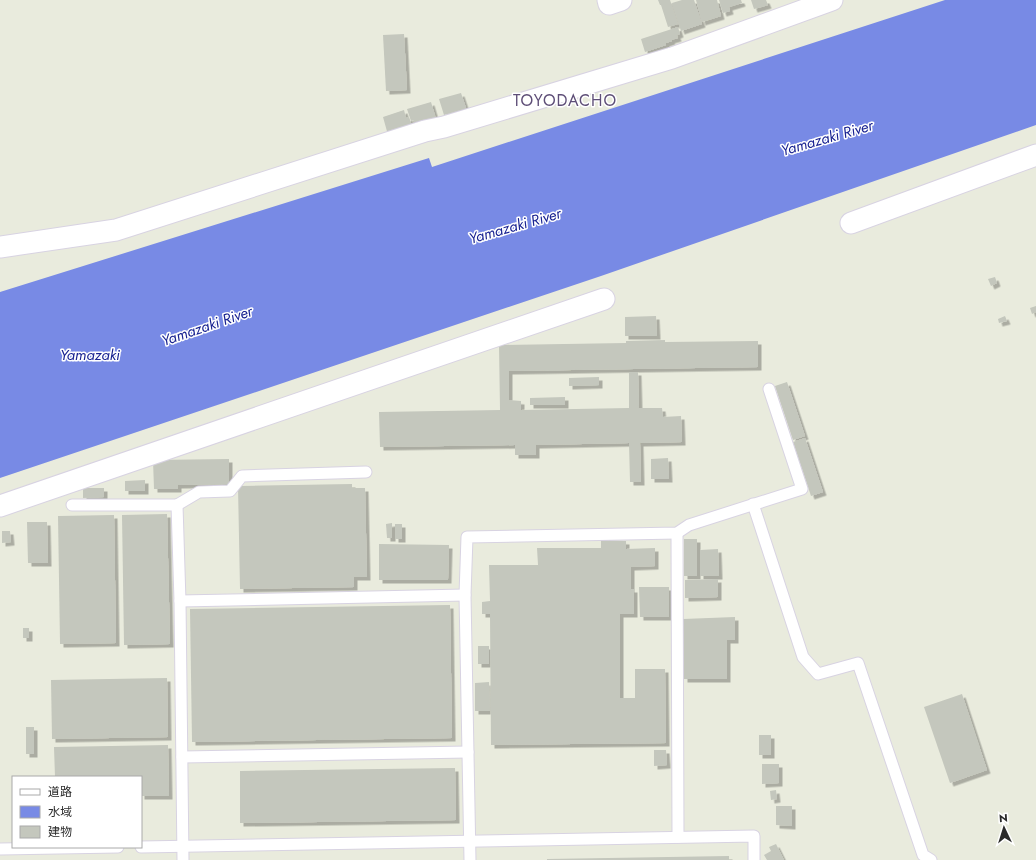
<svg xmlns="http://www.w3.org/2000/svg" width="1036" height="860" font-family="Jost,'Noto Sans JP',sans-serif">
<defs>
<filter id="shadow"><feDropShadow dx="3.5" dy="3.5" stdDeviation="0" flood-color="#0004"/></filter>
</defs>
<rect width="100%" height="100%" fill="#e9ebdd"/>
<polygon fill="#788ae5" points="945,0 1036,0 1036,125 601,276 0,478 0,292 429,158 432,167"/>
<g fill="#c4c7bd" filter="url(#shadow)">
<polygon points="658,0 670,0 678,24 668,27 661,5 660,5"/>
<polygon points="682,0 694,0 702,24 681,31 672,3"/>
<polygon points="696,0 717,0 721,16 702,22"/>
<polygon points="719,0 741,0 742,3 729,7 730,11 723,13"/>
<polygon points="751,0 766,0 768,5 754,9"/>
<polygon points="678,27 680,34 677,35 678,38 671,40 672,41 666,43 666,45 645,52 641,39"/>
<polygon points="404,34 407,90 386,91 383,35"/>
<polygon points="461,93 466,108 444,115 439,99"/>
<polygon points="431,102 436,119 422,123 421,120 414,122 414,120 411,121 407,109"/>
<polygon points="404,110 406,118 409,117 413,129 388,135 383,117"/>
<polygon points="995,277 997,283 991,286 988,279"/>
<polygon points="1036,306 1036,312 1032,314 1030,308"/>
<polygon points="656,316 657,336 625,336 625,317"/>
<polygon points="1005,316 1007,321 999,323 998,319"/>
<polygon points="665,340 665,342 758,341 758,367 509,371 509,400 521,401 521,410 629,408 629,372 638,372 639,408 662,408 663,417 681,416 682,442 640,443 641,482 630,482 629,443 536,445 536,455 515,455 515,445 380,447 379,412 500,410 499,345 626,343 626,341"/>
<polygon points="599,377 599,385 569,386 569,378"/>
<polygon points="787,382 805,436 793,440 775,386"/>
<polygon points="565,397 565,405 530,405 530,398"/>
<polygon points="805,438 823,492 811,496 793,442"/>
<polygon points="668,458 669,479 651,479 651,459"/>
<polygon points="229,459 229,484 178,485 178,489 154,489 153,460"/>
<polygon points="145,480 145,491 125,491 125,481"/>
<polygon points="352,484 352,488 365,488 367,577 354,577 354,587 240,589 238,486"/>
<polygon points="83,488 104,488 104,497 83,498"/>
<polygon points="167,514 170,644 124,645 122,515"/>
<polygon points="114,515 116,643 60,644 58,516"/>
<polygon points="27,522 47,522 48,563 28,563"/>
<polygon points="392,523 392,538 387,538 386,524"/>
<rect x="395" y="524" width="7" height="15"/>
<polygon points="2,531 10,531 11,542 2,543"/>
<rect x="684" y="539" width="13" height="37"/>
<polygon points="601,540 626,541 626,549 655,548 655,566 631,567 631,589 634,589 634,614 620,614 620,698 635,698 635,669 665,669 666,743 491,745 490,614 482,614 482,602 490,601 489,565 538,565 537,548 601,548"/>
<polygon points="379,544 449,545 448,580 379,580"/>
<polygon points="718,549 719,576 700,576 700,550"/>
<polygon points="718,579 718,597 685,598 685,580"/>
<polygon points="639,587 669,587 669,617 640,617"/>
<polygon points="450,605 452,738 192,742 190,609"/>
<polygon points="735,617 735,640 727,640 727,679 684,679 683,619"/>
<rect x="23" y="628" width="6" height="10"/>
<rect x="478" y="646" width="11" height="18"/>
<polygon points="167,678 168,737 52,739 51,680"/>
<polygon points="489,682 490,711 475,711 475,683"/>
<polygon points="962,694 987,770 950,783 924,707"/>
<rect x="26" y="727" width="8" height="27"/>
<rect x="759" y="735" width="12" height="20"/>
<polygon points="168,745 169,796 141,796 141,777 55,777 54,747"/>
<polygon points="654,750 666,750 667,765 654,766"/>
<polygon points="762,764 779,764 779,783 762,784"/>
<polygon points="455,768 456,820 240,823 240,771"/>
<polygon points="776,790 777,799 771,800 770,791"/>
<polygon points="776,806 792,806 792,826 776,825"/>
<polygon points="776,844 784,860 767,860 764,855 771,851 769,847"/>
<polygon points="729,856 729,860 547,860 547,859"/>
</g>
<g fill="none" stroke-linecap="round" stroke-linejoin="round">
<g stroke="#d8d3e2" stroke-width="13">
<g id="service">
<polyline points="753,504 803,657 818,674 858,663 923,855 931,860"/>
<polyline points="72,505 177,505 180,601 183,860"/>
<polyline points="177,505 199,492 230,491 242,476 366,472"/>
<polyline points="677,533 678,837"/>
<polyline points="180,601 465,595"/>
<polyline points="182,757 468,752"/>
<polyline points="141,847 754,836 754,860"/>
<polyline points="0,849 118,847"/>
<polyline points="470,860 465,595 467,537 677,533 689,525 802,489 769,389"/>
</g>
</g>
<g stroke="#d8d3e2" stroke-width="23">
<g id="minor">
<polyline points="608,0 609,4 621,0"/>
<polyline points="851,223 1036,155"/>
<polyline points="0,247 116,230 425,131 444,127 672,58 832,0"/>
<polyline points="0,506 604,299"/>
</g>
</g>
<use href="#service" stroke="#fff" stroke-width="11"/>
<use href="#minor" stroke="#fff" stroke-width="21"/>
</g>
<g text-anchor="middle" stroke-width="3" stroke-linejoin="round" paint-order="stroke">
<g font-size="15" font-style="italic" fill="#182291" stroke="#fff">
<text transform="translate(827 138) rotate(-16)" y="5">Yamazaki River</text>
<text transform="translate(515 226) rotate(-16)" y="5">Yamazaki River</text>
<text transform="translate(207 326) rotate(-19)" y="5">Yamazaki River</text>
<text x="90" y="360">Yamazaki</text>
</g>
<g font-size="16" letter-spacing="1" fill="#5e4e77" stroke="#fff">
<text x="565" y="106">TOYODACHO</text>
</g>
</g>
<rect x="12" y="776" width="130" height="72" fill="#ffffff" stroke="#aaaaaa"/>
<rect x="20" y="789" width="20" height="6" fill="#ffffff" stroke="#aaaaaa"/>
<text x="48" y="796" font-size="12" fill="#2a2a2a">道路</text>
<rect x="20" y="806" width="20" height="12" fill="#788ae5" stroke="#aaaaaa"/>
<text x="48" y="816" font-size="12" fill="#2a2a2a">水域</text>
<rect x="20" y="826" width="20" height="12" fill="#c4c7bd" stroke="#aaaaaa"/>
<text x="48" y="836" font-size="12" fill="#2a2a2a">建物</text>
<g transform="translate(1004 828) rotate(356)" stroke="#ffffff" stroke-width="3" paint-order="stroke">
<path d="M0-3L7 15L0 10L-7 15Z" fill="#2a2a2a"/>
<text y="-6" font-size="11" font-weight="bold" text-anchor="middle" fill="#2a2a2a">N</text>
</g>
</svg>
